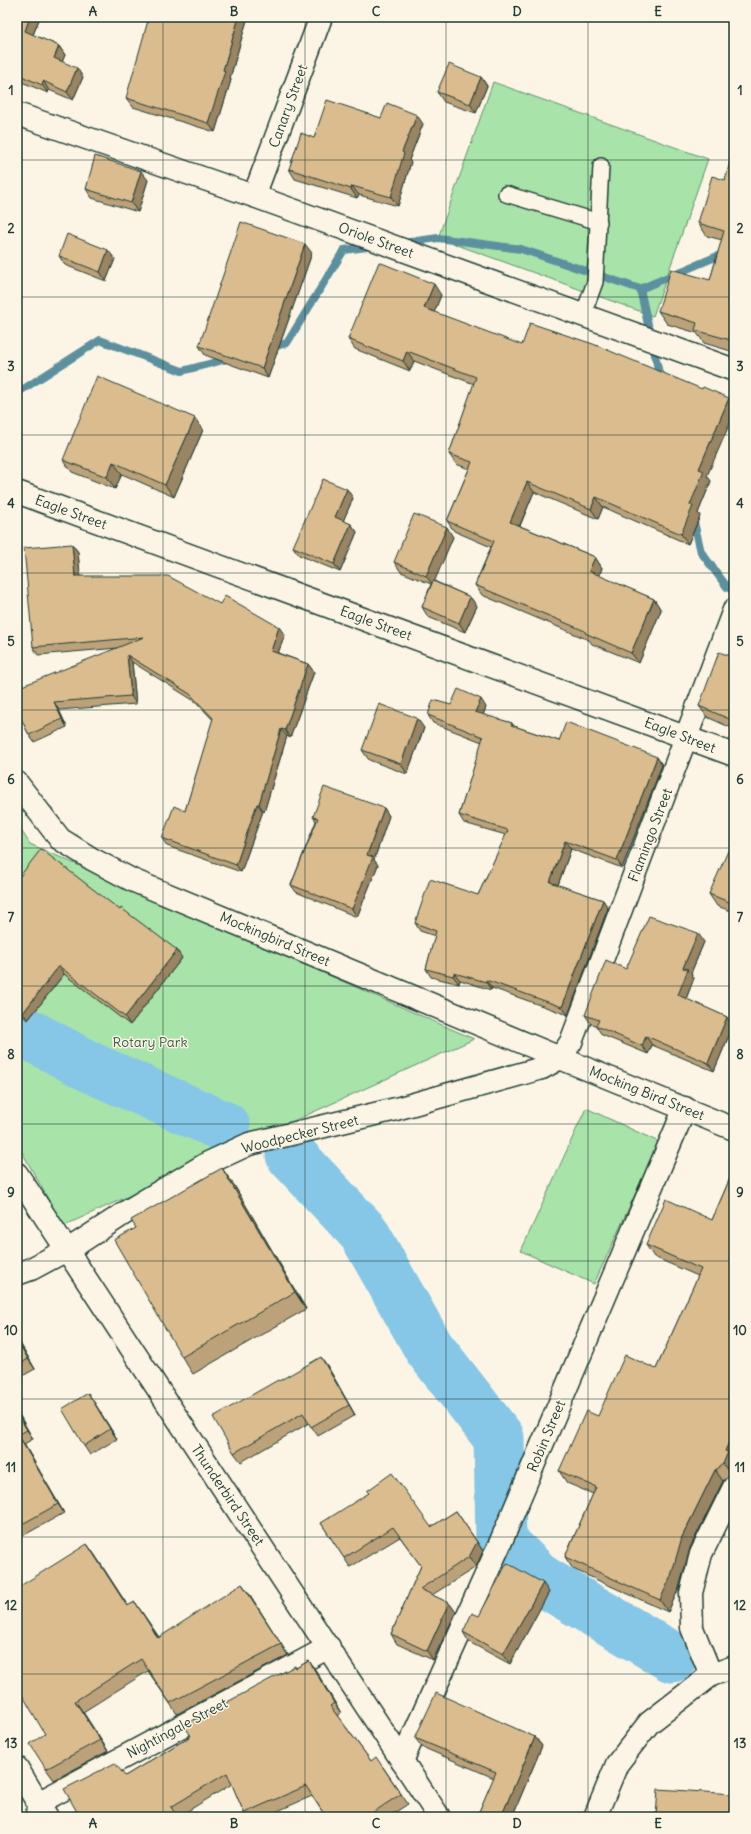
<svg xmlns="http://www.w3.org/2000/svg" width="751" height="1834" font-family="Delius,sans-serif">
<rect width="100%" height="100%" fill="#fcf5e5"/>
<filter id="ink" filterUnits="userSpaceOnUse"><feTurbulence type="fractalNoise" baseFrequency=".025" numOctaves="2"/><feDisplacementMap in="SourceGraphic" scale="8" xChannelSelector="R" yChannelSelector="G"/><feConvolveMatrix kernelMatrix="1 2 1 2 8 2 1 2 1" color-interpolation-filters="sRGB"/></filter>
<g filter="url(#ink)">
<g fill="#a8e3a9" stroke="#64906e">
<polygon points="493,82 708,159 653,316 438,238"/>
<polygon points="17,824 30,844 474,1039 63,1226 17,1143"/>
<polygon points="586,1108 659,1142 594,1284 521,1251"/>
</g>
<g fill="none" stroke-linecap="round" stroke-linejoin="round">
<g stroke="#5d909f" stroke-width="8">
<polyline points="403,243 438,238 521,249 640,289 734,249"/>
<polyline points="640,289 661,382"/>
<polyline points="269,348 287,343 344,250 375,246"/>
<polyline points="17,393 100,340 182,371 231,358"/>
<polyline points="693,518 701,552 727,587 734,591"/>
</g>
<g stroke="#86c7e7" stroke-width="51">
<polyline points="17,1028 92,1068 225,1127"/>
<polyline points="291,1155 364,1233 429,1348 499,1438 501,1541 541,1580 672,1657"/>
</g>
<g stroke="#1f3d34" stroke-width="18">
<g id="service">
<polyline points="506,194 599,222"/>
<polyline points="583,315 595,282 601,166"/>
</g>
</g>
<g stroke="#1f3d34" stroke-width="25">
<g id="minor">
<polyline points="254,196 321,17"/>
<polyline points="17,492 734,755"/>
<polyline points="734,610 571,1042 560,1058 734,1129"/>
<polyline points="17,1174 439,1817"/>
<polyline points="711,1675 692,1628 691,1593 701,1554 734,1487"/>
<polyline points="402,1761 499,1546 685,1108"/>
<polyline points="47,1817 38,1803 329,1647"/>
<polyline points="595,1817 617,1764 649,1723 711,1675 734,1667"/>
</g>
</g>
<g stroke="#1f3d34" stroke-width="25">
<g id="tertiary">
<polyline points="17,114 254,196 734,370"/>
<polyline points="17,783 60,839 92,859 132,880 560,1058"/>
<polyline points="17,1274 31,1269 74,1246 131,1209 208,1163 249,1144 396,1109 542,1068 560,1058"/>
<polyline points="17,1768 38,1803 37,1817"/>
</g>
</g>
<use href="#service" stroke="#fcf5e5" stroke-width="15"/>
<use href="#minor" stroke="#fcf5e5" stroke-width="22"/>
<use href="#tertiary" stroke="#fcf5e5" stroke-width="22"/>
</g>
<g fill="#bca27a" stroke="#1f3d34">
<polygon points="17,17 40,17 33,35 59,46 65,55 62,62 83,77 73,100 49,90 48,93 17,80"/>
<polygon points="247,20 230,78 231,80 215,132 133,107 126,98"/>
<polygon points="481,77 487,86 476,113 444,102 437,92"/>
<polygon points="381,118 423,124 409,160 411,162 398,206 359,195 357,198 295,179 289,169 314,138"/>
<polygon points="734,149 734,352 704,343 697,333 667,324 658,311 710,280 722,240 707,236 698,223 725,180"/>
<polygon points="148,180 138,212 92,198 86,189"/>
<polygon points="312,253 268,378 205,355 199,346"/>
<polygon points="59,256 115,259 106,281 65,265"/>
<polygon points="441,295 434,312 707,476 711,481 698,513 700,516 688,544 603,507 598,519 534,492 520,526 595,557 602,568 599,576 654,599 661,610 639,663 592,644 589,640 482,595 475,585 491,547 454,531 447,521 469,469 456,464 449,454 474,384 414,361 410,371 355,349 348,339"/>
<polygon points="203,430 174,497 122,474 115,489 72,472 63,460"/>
<polygon points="353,498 343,521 351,524 357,532 340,572 299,555 293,547"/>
<polygon points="453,537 434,581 470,597 477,606 465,632 428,617 422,607 431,584 401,572 394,562"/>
<polygon points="72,544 78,552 80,576 220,604 285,635 278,653 308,664 314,672 290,738 287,736 264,812 263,811 241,872 167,846 162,838 185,811 213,720 196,702 132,662 136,704 59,710 67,727 34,742 29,735 17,710 118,648 38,655 33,647"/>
<polygon points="734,645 734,729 707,717 699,706 730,656"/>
<polygon points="451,705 486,707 483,715 512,723 514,726 559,741 657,757 662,765 622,868 571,849 558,885 603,900 608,908 568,1015 492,988 491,990 460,980 459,984 431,977 426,969 435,936 420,931 415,923 478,895 506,835 464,823 459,815 482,742 433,723 428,715"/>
<polygon points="424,728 407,774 369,760 362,750"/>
<polygon points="384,808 389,816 374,860 378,865 357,917 296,892 291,885 316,821 313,817"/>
<polygon points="734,854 734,912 717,906 709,894"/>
<polygon points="17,880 182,958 130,1025 64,974 28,1020 17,1012"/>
<polygon points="704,942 691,973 694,978 686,999 727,1017 733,1026 714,1071 652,1045 648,1054 602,1035 596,1026 596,1025 591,1024 585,1015"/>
<polygon points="734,1169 734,1468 731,1475 723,1481 690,1548 679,1588 668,1612 573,1569 565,1557 593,1494 567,1483 559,1471 598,1416 656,1369 698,1276 654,1257 646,1245 712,1220"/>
<polygon points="234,1185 306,1309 193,1374 182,1357"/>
<polygon points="17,1338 35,1369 17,1379"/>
<polygon points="321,1357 328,1367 355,1415 318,1436 309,1423 241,1462 234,1453"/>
<polygon points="94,1402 117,1439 90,1455 84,1446"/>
<polygon points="17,1411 33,1439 24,1444 64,1513 17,1539"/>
<polygon points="456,1511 483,1551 476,1567 432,1595 449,1603 456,1612 433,1660 397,1644 391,1634 421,1566 400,1537 350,1567 321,1523 431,1527"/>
<polygon points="87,1544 128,1606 135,1602 159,1637 250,1595 288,1655 177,1714 148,1671 83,1712 108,1751 54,1780 46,1769 45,1734"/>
<polygon points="549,1592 510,1664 469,1642 463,1632 479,1616"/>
<polygon points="309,1661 316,1671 341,1713 337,1715 371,1761 383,1767 408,1804 388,1817 326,1817 312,1796 264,1817 248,1817 244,1813 232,1784 178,1817 80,1817 125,1776 191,1736 296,1668"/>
<polygon points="535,1737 542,1746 512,1817 480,1817 478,1814 494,1778 422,1747 415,1738"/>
</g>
<g fill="#998463" stroke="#1f3d34">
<polygon points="30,17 40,17 31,40 25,31"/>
<polygon points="239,17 245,17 247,20 230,78 231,80 215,132 208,123 223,70"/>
<polygon points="59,46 65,55 60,67 54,58"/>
<polygon points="77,68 83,77 73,100 67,92"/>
<polygon points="481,77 487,86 476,113 470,104"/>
<polygon points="43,81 49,90 48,93 42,85"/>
<polygon points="417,115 423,124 409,160 411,162 398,206 391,197 402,152"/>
<polygon points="141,171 148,180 138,212 131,203"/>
<polygon points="352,186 359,195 357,198 351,189"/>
<polygon points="305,244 312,253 268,378 262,368"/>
<polygon points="108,250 115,259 106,281 100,272"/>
<polygon points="434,284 441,295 432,318 424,308"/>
<polygon points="407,351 414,361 410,371 403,361"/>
<polygon points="729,398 734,405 734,414 707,476 711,481 698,513 700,516 688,544 681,534 699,469"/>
<polygon points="195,418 203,430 174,497 165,485"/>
<polygon points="113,462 122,474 115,489 107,477"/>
<polygon points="527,482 534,492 517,532 510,522"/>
<polygon points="347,489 353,498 341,526 335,517"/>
<polygon points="596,497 603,507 598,519 591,509"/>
<polygon points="351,524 357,532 340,572 334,564"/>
<polygon points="447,527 453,537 433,585 426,576"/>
<polygon points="72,544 78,552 81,583 75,576"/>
<polygon points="595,557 602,568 597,582 589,571"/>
<polygon points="470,597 477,606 465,632 459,623"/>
<polygon points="654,599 661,610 639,663 631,653"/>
<polygon points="279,627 285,635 276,658 271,651"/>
<polygon points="127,655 132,662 136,704 131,696"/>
<polygon points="308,664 314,672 290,738 285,730"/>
<polygon points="481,699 486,707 481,720 475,712"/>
<polygon points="54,702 59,710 67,727 62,719"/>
<polygon points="417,718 424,728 407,774 401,764"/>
<polygon points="281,729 287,736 264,812 259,804"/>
<polygon points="657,757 662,765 622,868 617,860"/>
<polygon points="257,804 263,811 241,872 236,865"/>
<polygon points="384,808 389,816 374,860 378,865 357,917 352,909 367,855"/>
<polygon points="565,841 571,849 556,890 550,882"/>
<polygon points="603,900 608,908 568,1015 562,1007"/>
<polygon points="698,933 704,942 691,973 694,978 684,1004 678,995 683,968"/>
<polygon points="177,950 182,958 130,1025 125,1017"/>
<polygon points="59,966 64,974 28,1020 23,1013"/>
<polygon points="454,973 460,980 459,984 453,976"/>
<polygon points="486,980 492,988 491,990 486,982"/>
<polygon points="727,1017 733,1026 714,1071 708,1063"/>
<polygon points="646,1036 652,1045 648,1054 642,1046"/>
<polygon points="222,1168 234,1185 306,1309 295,1292"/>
<polygon points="17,1338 35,1369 28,1359 17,1340"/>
<polygon points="321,1357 328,1367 355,1415 349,1405"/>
<polygon points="88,1393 94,1402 117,1439 110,1429"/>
<polygon points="17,1411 33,1439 27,1430 17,1413"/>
<polygon points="734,1431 734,1468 731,1475 723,1464 725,1451"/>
<polygon points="18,1435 24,1444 64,1513 58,1504"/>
<polygon points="715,1470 723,1481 690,1548 679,1588 668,1612 660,1600 682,1537"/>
<polygon points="456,1511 483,1551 476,1567 469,1557"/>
<polygon points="87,1544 95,1555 135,1617 127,1606"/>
<polygon points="543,1583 549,1592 510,1664 503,1654"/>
<polygon points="242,1584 250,1595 288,1655 281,1644"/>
<polygon points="135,1602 142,1613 166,1649 158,1638"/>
<polygon points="449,1603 456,1612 433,1660 427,1651"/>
<polygon points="309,1661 316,1671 341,1713 334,1703"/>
<polygon points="75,1701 83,1712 108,1751 100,1740"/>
<polygon points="535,1737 542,1746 512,1817 501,1817"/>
</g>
<g fill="#dbbc8e" stroke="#1f3d34">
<polygon points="17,17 30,17 25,31 59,46 54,58 77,68 67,92 43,81 42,85 17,74"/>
<polygon points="149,17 239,17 223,70 225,71 208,123 126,98"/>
<polygon points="449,64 481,77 470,104 437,92"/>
<polygon points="327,100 381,118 387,103 417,115 402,152 404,153 391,197 352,186 351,189 289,169 301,133 314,138"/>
<polygon points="734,149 734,341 695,330 697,323 658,311 671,269 710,280 724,231 698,223 712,176 725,180"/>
<polygon points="95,156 141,171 131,203 86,189"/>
<polygon points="241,222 305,244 262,368 199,346"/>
<polygon points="67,234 108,250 100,272 59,256"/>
<polygon points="379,262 434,284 424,308 522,345 530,323 593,344 702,389 703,387 729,398 699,469 704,471 690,505 693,506 681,534 596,497 591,509 527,482 510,522 595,557 589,571 654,599 631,653 585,633 585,631 475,585 494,541 447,521 472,462 449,454 476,377 407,351 403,361 348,339"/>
<polygon points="97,376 195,418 165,485 113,462 107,477 63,460"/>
<polygon points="323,479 347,489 335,517 351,524 334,564 293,547"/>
<polygon points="414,514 447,527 426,576 394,562"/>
<polygon points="72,544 75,576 168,576 220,604 225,596 279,627 271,651 308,664 285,730 281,729 259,804 257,804 236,865 162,838 174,806 185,811 213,718 190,694 127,655 131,696 54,702 62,719 29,735 17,710 17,688 144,637 33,647 24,548"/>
<polygon points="433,581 470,597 459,623 422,607"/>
<polygon points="734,645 734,721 699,706 719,652 730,656"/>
<polygon points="458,689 481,699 475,712 512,723 511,725 559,741 566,722 657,757 617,860 565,841 550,882 603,900 562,1007 486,980 486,982 454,973 453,976 426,969 436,931 415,923 430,879 478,895 508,830 459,815 483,737 428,715 433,700 451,705"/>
<polygon points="379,704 417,718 401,764 362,750"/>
<polygon points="324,787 384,808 367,855 373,857 352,909 291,885 318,818 313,817"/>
<polygon points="41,849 120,910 121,908 177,950 125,1017 59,966 23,1013 17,1008 17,880"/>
<polygon points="728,851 734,854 734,904 709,894"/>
<polygon points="649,916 698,933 683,968 688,969 678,995 727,1017 708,1063 646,1036 642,1046 596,1026 599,1020 585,1015 606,960 626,969"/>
<polygon points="222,1168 295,1292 182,1357 114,1240 136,1228 131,1220"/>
<polygon points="734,1169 734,1431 725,1451 728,1452 723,1464 715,1470 682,1537 671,1576 660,1600 565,1557 596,1487 559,1471 586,1411 598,1416 625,1355 656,1369 701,1269 646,1245 666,1199 712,1220"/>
<polygon points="17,1340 28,1359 17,1366"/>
<polygon points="321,1357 349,1405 311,1427 303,1413 234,1453 213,1417 278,1380 279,1381"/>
<polygon points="88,1393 110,1429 84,1446 62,1409"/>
<polygon points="17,1413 27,1430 18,1435 58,1504 17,1527"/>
<polygon points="392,1473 431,1527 456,1511 477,1542 469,1557 420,1589 449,1603 427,1651 391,1634 421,1566 393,1527 344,1558 321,1523 369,1493 367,1491"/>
<polygon points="87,1544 127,1606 135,1602 158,1638 242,1584 281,1644 170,1703 141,1659 75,1701 100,1740 46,1769 30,1744 45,1734 17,1686 17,1588"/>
<polygon points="507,1563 543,1583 503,1654 463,1632 472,1613 479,1616"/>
<polygon points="734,1587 734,1604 730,1588"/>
<polygon points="309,1661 334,1703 330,1706 371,1761 376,1757 401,1794 369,1815 370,1817 326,1817 306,1786 244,1813 227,1773 171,1807 177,1817 119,1817 118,1815 115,1817 80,1817 64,1789 115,1763 125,1776 191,1736 184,1725 295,1666 296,1668"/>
<polygon points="436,1693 535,1737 501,1817 485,1817 478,1814 496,1772 415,1738"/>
<polygon points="658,1789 734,1794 734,1817 656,1817"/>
</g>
</g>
<path fill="none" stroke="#1f3d34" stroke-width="1" stroke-opacity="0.55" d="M163 17V1817M305 17V1817M446 17V1817M588 17V1817M17 160H734M17 297H734M17 435H734M17 573H734M17 710H734M17 848H734M17 986H734M17 1124H734M17 1261H734M17 1399H734M17 1537H734M17 1674H734"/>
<g text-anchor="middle" stroke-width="3" stroke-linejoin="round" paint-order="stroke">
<g font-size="14" fill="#1f3d34" stroke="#fcf5e5">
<text transform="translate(288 106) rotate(-70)" y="5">Canary Street</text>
<text transform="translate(376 240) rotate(20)" y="5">Oriole Street</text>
<text transform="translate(71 512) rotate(20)" y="5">Eagle Street</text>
<text transform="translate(376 623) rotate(20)" y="5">Eagle Street</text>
<text transform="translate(680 735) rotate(21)" y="5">Eagle Street</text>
<text transform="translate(650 835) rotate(-69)" y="5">Flamingo Street</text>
<text transform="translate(275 939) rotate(23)" y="5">Mockingbird Street</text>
<text transform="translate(647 1093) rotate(22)" y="5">Mocking Bird Street</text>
<text transform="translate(300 1134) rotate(-14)" y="5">Woodpecker Street</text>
<text transform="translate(546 1436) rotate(-67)" y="5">Robin Street</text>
<text transform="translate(228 1495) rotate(56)" y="5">Thunderbird Street</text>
<text transform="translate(177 1728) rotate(-28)" y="5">Nightingale Street</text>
</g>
<g font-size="14" fill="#3a5e4b" stroke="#fcf5e5">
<text x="150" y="1047">Rotary Park</text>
</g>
</g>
<rect width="751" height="1834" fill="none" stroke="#fcf5e5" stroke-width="44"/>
<rect x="22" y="22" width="707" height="1790" fill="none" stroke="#1f3d34" stroke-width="1.5"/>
<g font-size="13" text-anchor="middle" font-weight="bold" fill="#1f3d34">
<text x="93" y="16">A</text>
<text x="234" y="16">B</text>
<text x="376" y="16">C</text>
<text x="517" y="16">D</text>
<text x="658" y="16">E</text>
<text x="11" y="95">1</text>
<text x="740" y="95">1</text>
<text x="11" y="233">2</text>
<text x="740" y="233">2</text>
<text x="11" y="371">3</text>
<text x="740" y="371">3</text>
<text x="11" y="508">4</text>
<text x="740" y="508">4</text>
<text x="11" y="646">5</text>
<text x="740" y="646">5</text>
<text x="11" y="784">6</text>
<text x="740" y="784">6</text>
<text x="11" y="922">7</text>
<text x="740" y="922">7</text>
<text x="11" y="1059">8</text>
<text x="740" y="1059">8</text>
<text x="11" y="1197">9</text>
<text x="740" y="1197">9</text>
<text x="11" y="1335">10</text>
<text x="740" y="1335">10</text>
<text x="11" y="1472">11</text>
<text x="740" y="1472">11</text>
<text x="11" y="1610">12</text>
<text x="740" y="1610">12</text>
<text x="11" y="1748">13</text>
<text x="740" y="1748">13</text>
<text x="93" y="1828">A</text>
<text x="234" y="1828">B</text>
<text x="376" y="1828">C</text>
<text x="517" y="1828">D</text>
<text x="658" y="1828">E</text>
</g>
</svg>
